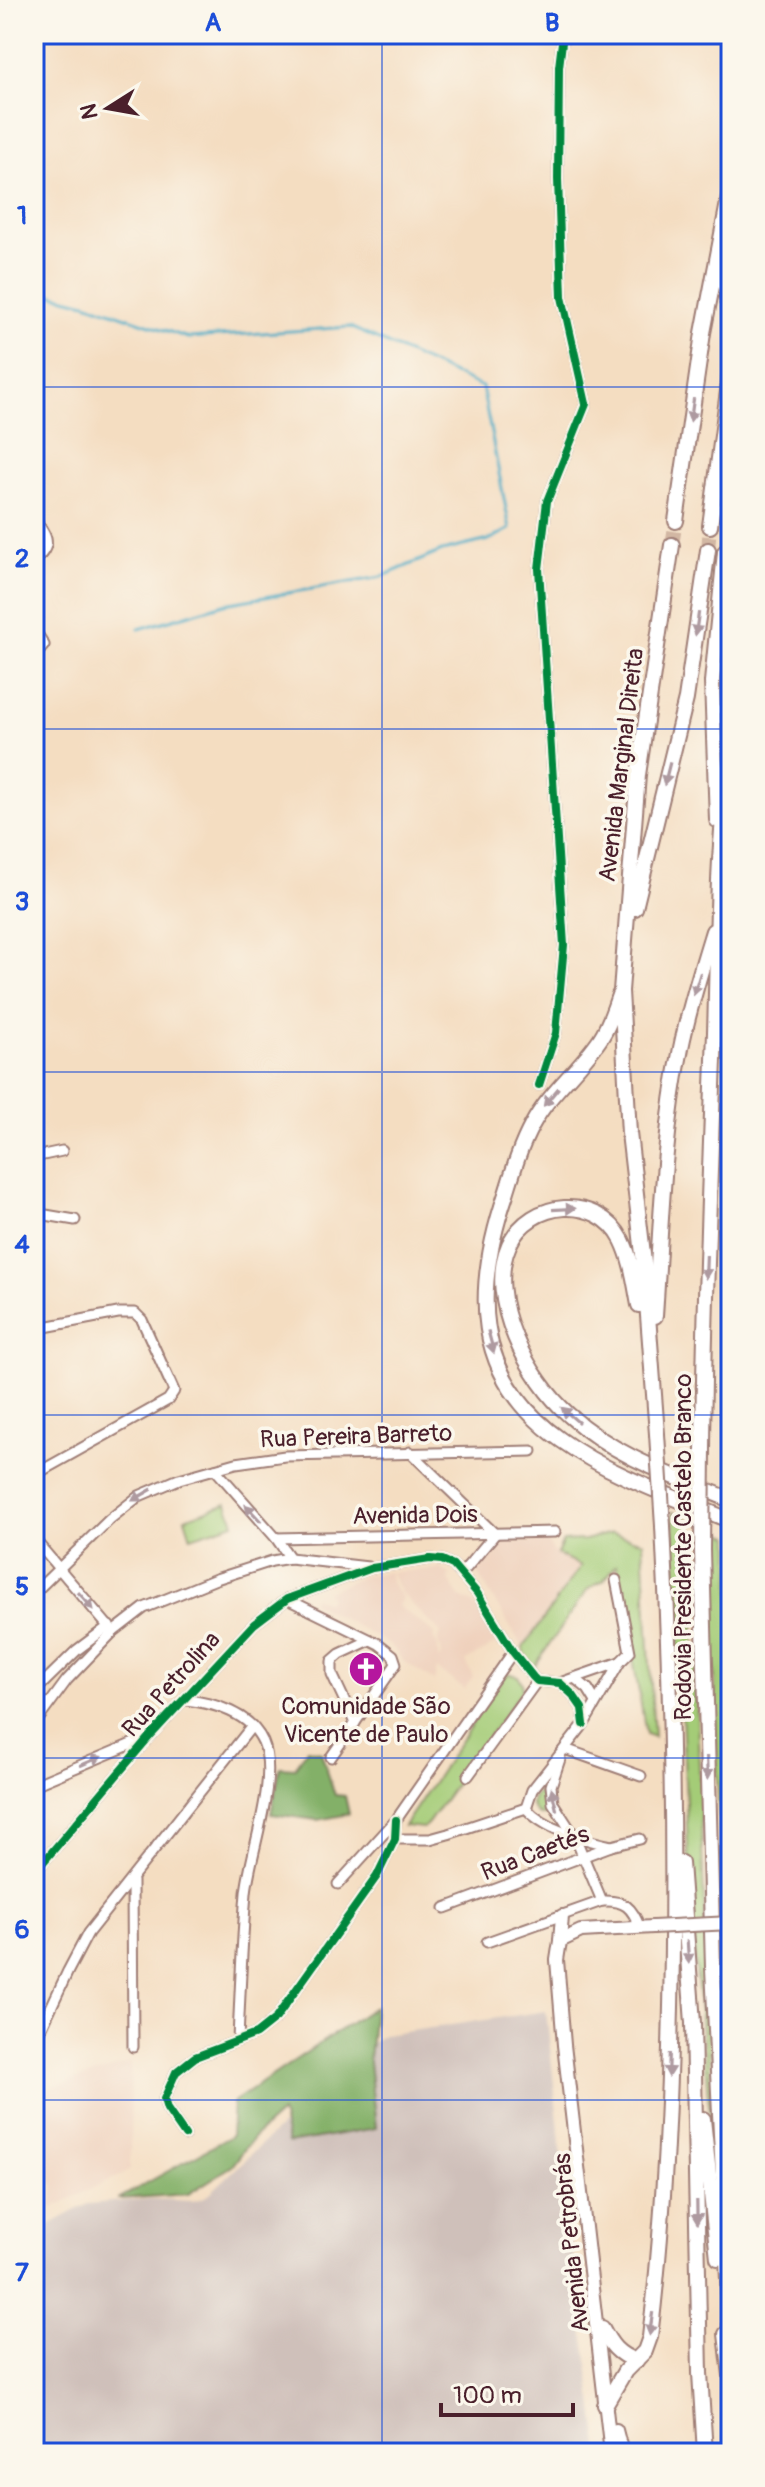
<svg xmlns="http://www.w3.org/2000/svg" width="765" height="2487" font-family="Pangolin,sans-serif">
<rect width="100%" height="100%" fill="#fbf7ec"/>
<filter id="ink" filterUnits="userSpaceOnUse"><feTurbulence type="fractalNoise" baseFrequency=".0125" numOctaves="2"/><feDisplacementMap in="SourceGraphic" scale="16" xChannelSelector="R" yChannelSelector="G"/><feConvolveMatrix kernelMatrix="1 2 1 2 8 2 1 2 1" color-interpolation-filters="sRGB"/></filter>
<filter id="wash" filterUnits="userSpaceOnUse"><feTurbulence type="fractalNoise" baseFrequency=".006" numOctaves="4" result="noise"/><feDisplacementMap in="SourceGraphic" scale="32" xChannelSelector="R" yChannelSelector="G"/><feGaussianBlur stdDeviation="1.8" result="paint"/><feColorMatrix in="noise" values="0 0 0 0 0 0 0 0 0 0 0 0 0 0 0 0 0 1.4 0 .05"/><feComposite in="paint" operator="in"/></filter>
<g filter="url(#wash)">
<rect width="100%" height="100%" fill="#f4ddc1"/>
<g fill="#efd0bb">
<polygon points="548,1541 553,1552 582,1566 523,1648 477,1572 477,1559 490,1543"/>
<polygon points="440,1569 450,1574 449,1580 460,1597 473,1603 495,1644 466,1661 473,1677 464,1689 437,1669 434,1681 403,1661 391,1645 314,1603 312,1600 314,1598 328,1602 330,1595 326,1592 364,1576 389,1572 392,1584 402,1598 398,1606 435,1634 433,1638 438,1646 438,1660 442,1653 438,1642 441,1633 400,1592 391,1572"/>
<polygon points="131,2062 130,2170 50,2209 54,2187 34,2134 34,2093"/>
</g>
<polygon fill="#cfc0ba" points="546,2011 570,2232 600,2453 34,2453 34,2233 88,2204 150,2199 193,2201 207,2196 362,2049 384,2035"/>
<g fill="#a4cc77" stroke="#777651" stroke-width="2">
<polygon points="227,1503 234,1523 191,1537 185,1518"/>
<polygon points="673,1512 690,1520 713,2149 691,1915"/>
<polygon points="711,1529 731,1536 731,2077 717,1775"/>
<polygon points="612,1533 643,1542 654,1737 646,1734 617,1564 604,1580 588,1589 534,1667 525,1657 523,1648 581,1566 557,1554 563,1541 584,1540"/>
<polygon points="506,1673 518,1676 522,1683 522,1690 428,1823 423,1828 404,1826"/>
<path d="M539 1792H545L550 1810 546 1815H539C530 1808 529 1799 539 1792Z"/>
</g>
<g fill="#83b068" stroke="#66684a" stroke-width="2">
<polygon points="307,1749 321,1752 335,1795 345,1796 349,1814 318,1820 271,1814 280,1767 295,1768"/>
<polygon points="374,2007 369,2061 376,2128 288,2143 281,2113 253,2138 232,2166 188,2194 118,2199 231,2136 233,2102"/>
</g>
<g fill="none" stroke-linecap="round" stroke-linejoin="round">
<polyline stroke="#43a8c3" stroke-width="3" points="34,290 86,303 188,338 350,327 482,387 510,529 489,540 442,551 381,577 224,604 139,629"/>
</g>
</g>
<g filter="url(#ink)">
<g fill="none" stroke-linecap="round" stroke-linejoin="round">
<g stroke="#d2b7a3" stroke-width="14" stroke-dasharray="14 7" stroke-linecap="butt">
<polyline points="672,545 676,521"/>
<polyline points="708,550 710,526"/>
<polyline points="725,552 730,529"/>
</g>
<g stroke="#9f7e76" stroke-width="13">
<g id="minor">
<path d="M34 519C49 539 52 544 34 562"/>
<polyline points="34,629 44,645 34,657"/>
<polyline points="539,1085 556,1033 564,945 539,569 547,501 586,404 562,297 558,179 559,67 563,34"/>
<polyline points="34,1157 62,1151"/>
<polyline points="34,1213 75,1220"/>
<polyline points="34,1329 118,1313 135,1313 142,1320 174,1391 168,1400 34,1475"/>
<polyline points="410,1452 495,1534 462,1573"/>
<polyline points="215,1469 276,1538 290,1558"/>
<polyline points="276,1538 555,1532"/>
<polyline points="34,1539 113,1632"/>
<polyline points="34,1593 110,1519 139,1496 179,1479 236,1463 285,1456 532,1451"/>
<polyline points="287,1599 379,1644 393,1655 396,1664 331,1757"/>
<polyline points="576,1679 588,1689 596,1702"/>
<polyline points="560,1683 620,1662"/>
<polyline points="34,1692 77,1650 109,1626"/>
<path d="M186 1700C214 1703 250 1713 263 1742 279 1779 250 1852 246 1893 242 1942 240 1991 238 2040"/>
<polyline points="355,1723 332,1674 332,1661 340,1654 370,1640"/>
<polyline points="34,1725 67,1680 113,1632 144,1608 216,1579 272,1561 290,1558 368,1567"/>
<polyline points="565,1749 641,1776"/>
<polyline points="560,1759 551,1786 553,1803 575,1837 602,1901"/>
<polyline points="468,1776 537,1681"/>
<polyline points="34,1785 146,1738"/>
<polyline points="395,1839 430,1839 448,1834 526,1808"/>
<path d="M611 1846C583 1839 544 1830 526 1808L532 1790 584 1724 620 1662 630 1652 616 1580"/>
<polyline points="34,1873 149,1737 254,1624 287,1599 372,1568 430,1559 442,1560 453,1565 477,1593 513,1652 533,1677 537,1681 560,1683 573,1695 582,1708 584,1724"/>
<polyline points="132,1881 133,2047"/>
<polyline points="338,1884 396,1820 513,1652"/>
<polyline points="445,1908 611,1846 640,1839"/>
<path d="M487 1942 602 1901C625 1900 632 1907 640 1928"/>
<polyline points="34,2044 68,1971 88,1933 252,1726"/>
<polyline points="185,2135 167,2109 164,2099 176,2072 195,2057 256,2034 276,2018 377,1876 395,1839 396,1820"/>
</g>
</g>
<g stroke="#9f7e76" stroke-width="16">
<g id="major">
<polyline points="560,1941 562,1916"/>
<polyline points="616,2430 622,2453"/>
<polyline points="611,2453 564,2045 557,1960 560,1941 581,1931 653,1927"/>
</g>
</g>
<g stroke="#9f7e76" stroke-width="18">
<g id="highway">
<polyline points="720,256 731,315"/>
<polyline points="676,521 703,333 731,187"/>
<polyline points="710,526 731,368"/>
<polyline points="730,529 731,520"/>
<polyline points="717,820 712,682 725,552"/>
<polyline points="635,908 686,699 708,550"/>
<path d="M619 995C614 1010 609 1026 600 1039 579 1070 549 1093 532 1125 520 1147 513 1171 506 1194 474 1288 471 1376 561 1440 611 1476 674 1497 731 1521"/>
<path d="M639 1305C635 1284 632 1260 622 1240 598 1194 530 1199 509 1245 485 1299 529 1380 569 1415 614 1456 676 1477 731 1500"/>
<path d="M655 1316C661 1227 663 1136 681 1048 689 1008 701 970 713 931"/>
<polyline points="657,1434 644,1263 629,1133 621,991 638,775 672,545"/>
<path d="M703 1451C704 1311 710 1172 715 1032 718 940 716 845 731 754"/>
<polyline points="702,1550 713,1968 731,2341"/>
<polyline points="681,1863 693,2023 700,2373 705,2453"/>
<polyline points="703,2119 718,2258"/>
<path d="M602 2328C611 2345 617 2354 636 2361"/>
<polyline points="726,2334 731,2376"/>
<path d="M605 2405 625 2371 645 2351 650 2337C662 2240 667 2144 670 2047 675 1873 672 1700 663 1526"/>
</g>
</g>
<use href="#minor" stroke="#fff" stroke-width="9"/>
<use href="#major" stroke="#fff" stroke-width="12"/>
<use href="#highway" stroke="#fff" stroke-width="14"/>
<g stroke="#9f7e76" stroke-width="16" stroke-linecap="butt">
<polyline id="major-bridge" points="653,1927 731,1923"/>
</g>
<g stroke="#9f7e76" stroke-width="18" stroke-linecap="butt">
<g id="highway-bridge">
<polyline points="657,1434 663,1526"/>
<polyline points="702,1550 703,1451"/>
</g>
</g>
<use href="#major-bridge" stroke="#fff" stroke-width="12"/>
<use href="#highway-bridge" stroke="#fff" stroke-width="14"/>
<g stroke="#fbf7ec" stroke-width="13">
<g id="cycleway">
<polyline points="539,1085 556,1033 564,945 539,569 547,501 586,404 562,297 558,179 559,67 563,34"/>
<polyline points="34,1873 149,1737 254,1624 287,1599 372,1568 430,1559 442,1560 453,1565 477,1593 513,1652 533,1677 537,1681 560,1683 573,1695 582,1708 584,1724"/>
<polyline points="185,2135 167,2109 164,2099 176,2072 195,2057 256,2034 276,2018 377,1876 395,1839 396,1820"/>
</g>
</g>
<use href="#cycleway" stroke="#00873e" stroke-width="8"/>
</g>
<defs><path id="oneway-solid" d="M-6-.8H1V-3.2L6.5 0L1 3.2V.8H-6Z" transform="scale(2)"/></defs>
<g fill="#ae9aa0">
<use href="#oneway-solid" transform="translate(692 410) rotate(98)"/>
<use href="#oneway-solid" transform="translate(697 624) rotate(98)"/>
<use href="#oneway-solid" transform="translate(667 774) rotate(104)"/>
<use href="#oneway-solid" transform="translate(697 984) rotate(107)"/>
<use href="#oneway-solid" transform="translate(551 1097) rotate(130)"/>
<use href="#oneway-solid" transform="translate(564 1209) rotate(-3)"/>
<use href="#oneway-solid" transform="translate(706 1267) rotate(92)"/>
<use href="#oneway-solid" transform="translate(491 1342) rotate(75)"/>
<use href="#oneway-solid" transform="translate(570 1415) rotate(-139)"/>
<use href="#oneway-solid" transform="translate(142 1495) rotate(150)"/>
<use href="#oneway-solid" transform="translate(253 1513) rotate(-133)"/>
<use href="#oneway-solid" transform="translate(86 1601) rotate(48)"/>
<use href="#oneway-solid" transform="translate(91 1761) rotate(-23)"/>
<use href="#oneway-solid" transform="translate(707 1768) rotate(88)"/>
<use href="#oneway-solid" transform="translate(554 1799) rotate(-103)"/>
<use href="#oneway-solid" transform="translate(688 1952) rotate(86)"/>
<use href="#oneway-solid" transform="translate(669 2065) rotate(92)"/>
<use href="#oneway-solid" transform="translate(697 2212) rotate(89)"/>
<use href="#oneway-solid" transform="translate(651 2324) rotate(98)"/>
</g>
</g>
<path fill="none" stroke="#1d4ed8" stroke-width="2" stroke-opacity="0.55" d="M382 34V2453M34 387H731M34 729H731M34 1072H731M34 1415H731M34 1758H731M34 2100H731"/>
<defs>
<g id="church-disc" transform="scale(1.8)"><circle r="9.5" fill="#b5179e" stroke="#fbf7ec"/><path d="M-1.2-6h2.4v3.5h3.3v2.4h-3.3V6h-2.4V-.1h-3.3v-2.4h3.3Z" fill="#fff"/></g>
</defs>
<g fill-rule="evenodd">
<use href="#church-disc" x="366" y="1669"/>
</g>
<g text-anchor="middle" stroke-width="7" stroke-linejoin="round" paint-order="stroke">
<g font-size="24" fill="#4a1f2b" stroke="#fbf7ec">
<text transform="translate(621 765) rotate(-83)" y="8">Avenida Marginal Direita</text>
<text transform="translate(356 1436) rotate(-2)" y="8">Rua Pereira Barreto</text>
<text transform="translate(415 1515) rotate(-1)" y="8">Avenida Dois</text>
<text transform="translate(683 1547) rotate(-90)" y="8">Rodovia Presidente Castelo Branco</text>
<text transform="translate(171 1684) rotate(-48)" y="8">Rua Petrolina</text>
<text transform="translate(535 1853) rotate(-21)" y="8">Rua Caetés</text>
<text transform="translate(571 2243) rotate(-96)" y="8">Avenida Petrobrás</text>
</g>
<g font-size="24" fill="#4a1f2b" stroke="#fbf7ec">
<text x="366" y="1714">Comunidade São<tspan x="366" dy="28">Vicente de Paulo</tspan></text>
</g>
</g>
<rect width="765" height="2487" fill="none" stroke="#fbf7ec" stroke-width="88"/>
<g transform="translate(108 108) rotate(259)" stroke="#fbf7ec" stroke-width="6" paint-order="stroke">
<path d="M0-6L14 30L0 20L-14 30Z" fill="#4a1f2b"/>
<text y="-12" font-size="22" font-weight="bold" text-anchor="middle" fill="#4a1f2b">N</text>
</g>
<path d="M441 2403v12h132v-12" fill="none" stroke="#4a1f2b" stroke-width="4"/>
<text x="453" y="2403" font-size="24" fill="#4a1f2b" stroke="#fbf7ec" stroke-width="6" paint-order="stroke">100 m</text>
<rect x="44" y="44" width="677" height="2399" fill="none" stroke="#1d4ed8" stroke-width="3"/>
<g font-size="26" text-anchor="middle" font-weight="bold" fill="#1d4ed8">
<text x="213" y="31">A</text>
<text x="552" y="31">B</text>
<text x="22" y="224">1</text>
<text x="22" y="567">2</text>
<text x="22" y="910">3</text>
<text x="22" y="1253">4</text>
<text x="22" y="1595">5</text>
<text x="22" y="1938">6</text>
<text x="22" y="2281">7</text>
</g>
</svg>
